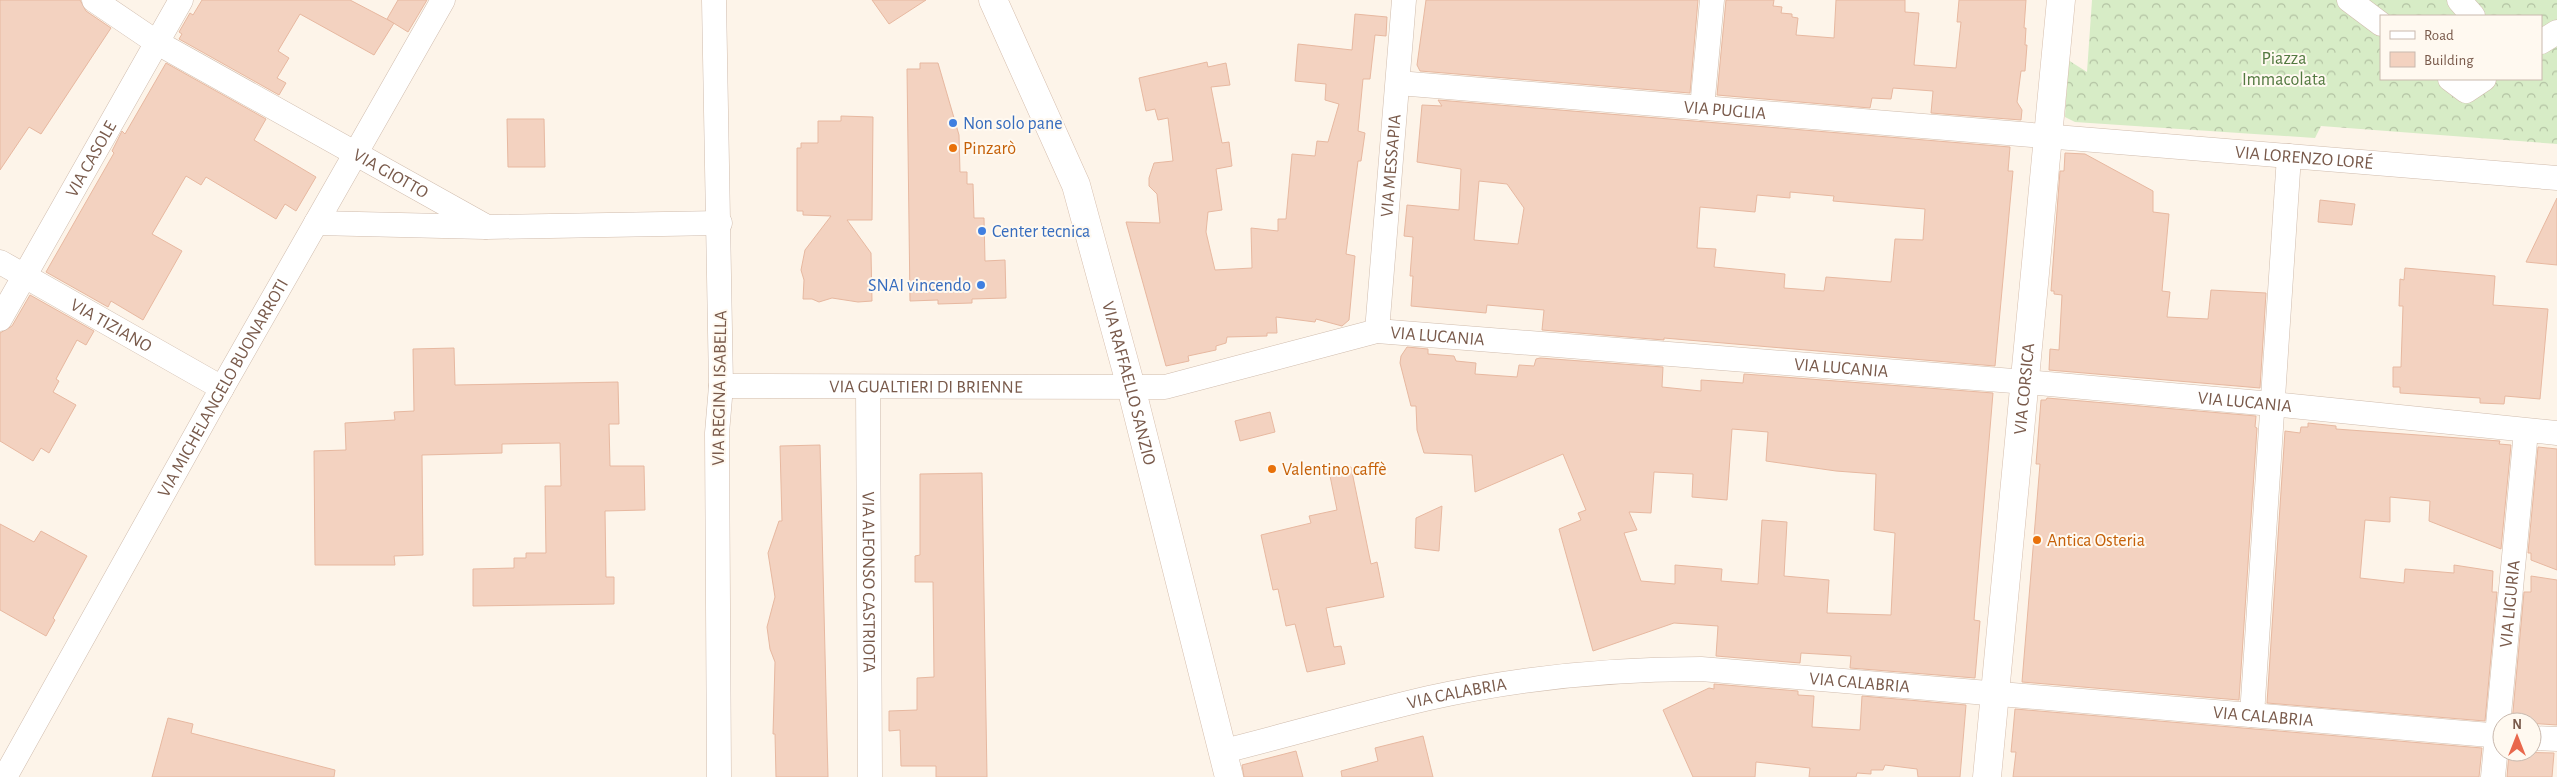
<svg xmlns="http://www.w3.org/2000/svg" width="2557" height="777" font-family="'Alegreya Sans',sans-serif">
<defs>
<pattern id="forest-crowns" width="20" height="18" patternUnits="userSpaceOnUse" patternTransform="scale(1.25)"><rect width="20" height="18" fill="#d7ecc6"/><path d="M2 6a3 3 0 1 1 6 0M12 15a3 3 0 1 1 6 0" fill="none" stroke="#b3c2a3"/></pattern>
</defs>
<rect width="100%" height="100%" fill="#fdf4e9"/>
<path fill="url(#forest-crowns)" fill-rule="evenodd" d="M2092 0H2557V144L2321 126 2315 138 2075 122 2065 117 2068 60 2087 72ZM2381 16H2541V79H2381Z"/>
<g fill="#f3d2c0" stroke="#e7b8a0" fill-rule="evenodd">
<polygon points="0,0 80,0 86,11 111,28 41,134 29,127 0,170"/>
<polygon points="202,0 350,0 394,23 374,55 300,14 278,51 289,58 277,78 286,83 279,95 179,39 182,34 179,32 190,13 193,15"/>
<polygon points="398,0 427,0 408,32 387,19"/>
<polygon points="872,0 926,0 889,24"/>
<polygon points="1426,0 1698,0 1690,93 1420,71 1417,65"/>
<polygon points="1726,0 1774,0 1773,6 1782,7 1781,13 1792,14 1792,17 1798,18 1796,35 1834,38 1836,0 1905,0 1905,12 1919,13 1914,65 1956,68 1961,22 1957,22 1959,0 2026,0 2024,28 2026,28 2025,45 2027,45 2025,71 2021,71 2017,102 2022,110 2021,120 1931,113 1933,91 1893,88 1891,99 1872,98 1870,108 1717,95"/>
<polygon points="1355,14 1387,17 1386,36 1375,35 1370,79 1363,79 1358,131 1365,133 1361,161 1358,161 1346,254 1355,256 1349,320 1342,326 1316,319 1315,322 1276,317 1277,333 1267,333 1267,336 1227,337 1226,343 1216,346 1216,350 1188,356 1189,361 1166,366 1126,222 1160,223 1157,194 1149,186 1149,178 1154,163 1173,161 1168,118 1158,120 1155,109 1146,111 1139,78 1207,62 1208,67 1226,63 1230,85 1211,87 1222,143 1229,142 1232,166 1216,169 1222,210 1208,212 1206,232 1215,270 1252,268 1251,228 1278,231 1278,219 1286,219 1292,154 1315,156 1317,141 1328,142 1339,104 1325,100 1326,84 1295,81 1298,44 1352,50"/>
<polygon points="166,63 266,119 254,140 316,177 296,211 285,204 276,219 206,177 201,185 186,176 152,234 182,251 143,320 111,301 108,307 46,272 114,153 112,151 122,131 125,134"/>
<polygon points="920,63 938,63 959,135 960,172 967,172 967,184 973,184 974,218 984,218 985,261 1005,260 1006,298 972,299 972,303 938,304 938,300 910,301 907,69 920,69"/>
<path d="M1438 100 2010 147 2008 171H2013L1995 366 1664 338V340L1542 330 1544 310 1487 305 1486 313 1411 306 1413 276H1410L1413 237 1404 236 1407 205 1459 210 1461 169 1417 162 1422 105 1442 106ZM1479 181 1507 184 1524 208 1518 244 1474 240ZM1790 192 1834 196 1833 201 1925 209 1923 240 1895 239 1891 282 1826 277 1824 291 1784 288 1785 274 1714 267 1716 249 1697 248 1700 207 1755 212 1757 195 1790 198Z"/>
<polygon points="841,116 873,117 872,220 847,220 871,253 872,301 858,302 832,298 819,302 812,299 803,299 804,280 801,270 805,250 831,216 803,215 803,211 797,211 797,148 801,148 801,143 818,143 818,121 841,121"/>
<polygon points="507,119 544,119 545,167 508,167"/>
<polygon points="2065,153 2085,154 2153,191 2153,212 2169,214 2162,291 2170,292 2167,317 2208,319 2211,290 2266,293 2260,388 2049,370 2050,349 2059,350 2062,295 2054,294 2054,291 2051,291 2060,171 2064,171"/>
<polygon points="2557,198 2557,265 2526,262"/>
<polygon points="2320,200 2355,204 2352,225 2318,222"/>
<polygon points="2405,268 2495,276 2493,305 2548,309 2540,399 2505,396 2504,404 2480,403 2480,398 2400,393 2400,387 2393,387 2393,367 2401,367 2403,306 2399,306 2400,279 2404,280"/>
<polygon points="30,295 94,331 86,345 77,340 56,379 59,381 53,392 76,405 49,453 41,448 33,461 0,441 0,333 12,326"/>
<path d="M1407 347 1428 349V354L1454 356 1456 361 1476 363 1475 374 1517 377 1519 365 1534 366 1536 359 1540 358 1663 367 1662 387 1701 391V380L1743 383 1744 374 1993 393 1974 620 1980 621 1975 678 1850 668 1851 656 1801 653 1800 663 1716 656 1718 626 1674 623 1593 651 1559 529 1581 520 1578 513 1586 510 1563 454 1475 492 1472 455 1424 453 1417 430 1416 406H1411L1400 363 1401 356ZM1732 429 1768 432 1766 461 1836 471 1876 474 1874 530 1895 533 1891 615 1827 613 1829 580 1784 576 1787 522 1762 520 1758 584 1721 581 1722 569 1675 565V584L1641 581 1624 533 1637 530 1629 512 1651 513 1654 472 1693 474 1692 497 1727 500Z"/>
<polygon points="454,348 455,385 618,382 619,424 609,424 610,466 644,466 645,510 605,511 606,577 614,577 614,604 473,606 473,569 514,568 514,558 526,558 526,553 546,553 545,486 561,486 560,443 502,444 502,453 422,455 423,555 394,556 395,565 315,565 314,451 346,450 345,423 395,420 394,412 414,411 413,349"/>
<polygon points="2047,398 2256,416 2255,427 2257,428 2239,700 2022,682 2040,464 2036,464 2041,400 2046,400"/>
<polygon points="1270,412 1275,432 1240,441 1235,421"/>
<polygon points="2308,423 2336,426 2336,429 2500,441 2499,444 2511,445 2501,549 2429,521 2430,501 2390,497 2390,522 2365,520 2360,578 2404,583 2405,569 2454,573 2454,565 2493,571 2492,592 2497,592 2485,721 2267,703 2285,431 2300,433 2301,427 2308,427"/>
<polygon points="820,445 828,777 776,777 775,734 773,734 775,662 770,649 767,627 775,597 768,553 779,521 782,521 780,446"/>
<polygon points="2538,447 2557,449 2557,570 2531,560 2531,553 2528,553"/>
<polygon points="1351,467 1371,564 1377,562 1384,597 1326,608 1334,647 1341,646 1345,664 1307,672 1295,624 1286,626 1278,589 1273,590 1261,535 1311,523 1309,516 1337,510 1329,471"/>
<polygon points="982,473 987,777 936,777 936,766 901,766 900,730 889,731 889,711 917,710 917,678 934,677 933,582 915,582 915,556 920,555 920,474"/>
<polygon points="1442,506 1439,551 1415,548 1416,518"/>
<polygon points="0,524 34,542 41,531 87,556 53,618 55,620 46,636 0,610"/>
<polygon points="2531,576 2557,580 2557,725 2512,722 2524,592 2531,592"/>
<polygon points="1714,684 1798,691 1798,695 1814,696 1812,727 1860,730 1862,696 1966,705 1960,777 1918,777 1917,769 1885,765 1883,770 1871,770 1871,774 1857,773 1856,777 1809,777 1810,768 1756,762 1755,777 1693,777 1663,710 1709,688 1714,689"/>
<polygon points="2015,709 2482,748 2479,777 2013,777 2016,752 2011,752"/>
<polygon points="168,718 193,724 191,733 335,770 334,777 152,777"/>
<polygon points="1423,736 1433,777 1342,777 1341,771 1378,761 1375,748"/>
<polygon points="1296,751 1303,777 1244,777 1242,765"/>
<polygon points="2509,752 2554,753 2552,777 2507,777"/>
</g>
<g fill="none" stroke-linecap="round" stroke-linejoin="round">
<g stroke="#d0bcad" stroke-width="25">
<g id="street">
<path id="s1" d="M94 0 156 42 487 227 720 223"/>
<polyline points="714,0 721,386 717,433 719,777"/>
<polyline points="2349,0 2381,24"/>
<polyline points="2459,0 2473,16"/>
<polyline points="2541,42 2557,32"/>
<polyline points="2450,79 2466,91 2484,79"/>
<path id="s2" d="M1398 83 2557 178"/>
<polyline points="1702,108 1712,0"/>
<polyline points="316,223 485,227"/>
<path id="s3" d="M0 262 222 388"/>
<path id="s4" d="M0 319 181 0"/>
<path id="s5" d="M1377 331 1404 0"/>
<path id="s6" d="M721 386 1165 387 1377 331 2026 382 2272 404 2557 433"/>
<path id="s7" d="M868 387 870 777"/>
<polyline points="2252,715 2289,156"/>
<polyline points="2532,738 2557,739"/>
<path id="s8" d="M1224 751C1292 734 1360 714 1429 698 1518 678 1611 669 1701 669L2502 736"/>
<path id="s9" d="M5 777 222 388 443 0"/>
<path id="s10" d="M2493 777 2526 431"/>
</g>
</g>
<g stroke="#d6bead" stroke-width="29">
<g id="secondary">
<path id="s11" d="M993 0 1076 185 1131 387 1229 777"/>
<path id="s12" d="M1987 777 2061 0"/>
</g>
</g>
<use href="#street" stroke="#fff" stroke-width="24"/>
<use href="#secondary" stroke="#fff" stroke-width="28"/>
</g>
<g fill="#3f7fe0" stroke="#fff9f0" stroke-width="2">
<circle cx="953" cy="123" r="5"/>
<circle cx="982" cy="231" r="5"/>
<circle cx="981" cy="285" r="5"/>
</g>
<g fill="#e8710a" stroke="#fff9f0" stroke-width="2">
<circle cx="953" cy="148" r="5"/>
<circle cx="1272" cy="469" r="5"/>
<circle cx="2037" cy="540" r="5"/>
</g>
<g text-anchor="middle" stroke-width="4" stroke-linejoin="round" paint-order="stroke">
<g font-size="18" fill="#537940" stroke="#fff9f0">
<text x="2284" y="64">Piazza<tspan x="2284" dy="21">Immacolata</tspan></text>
</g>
<g font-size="18" fill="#795a4b" stroke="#fff9f0">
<text dy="6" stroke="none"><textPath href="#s2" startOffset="328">VIA PUGLIA</textPath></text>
<text dy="6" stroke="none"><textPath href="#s2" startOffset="909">VIA LORENZO LORÉ</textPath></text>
<text dy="6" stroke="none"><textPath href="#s4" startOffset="184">VIA CASOLE</textPath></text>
<text dy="6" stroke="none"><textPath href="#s5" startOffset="166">VIA MESSAPIA</textPath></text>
<text dy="6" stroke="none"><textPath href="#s1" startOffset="344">VIA GIOTTO</textPath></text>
<text dy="6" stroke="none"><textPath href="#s3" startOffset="128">VIA TIZIANO</textPath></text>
<text dy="6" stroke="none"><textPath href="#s6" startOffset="724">VIA LUCANIA</textPath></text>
<text dy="6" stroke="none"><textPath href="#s6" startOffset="1129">VIA LUCANIA</textPath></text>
<text dy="6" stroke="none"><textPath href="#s11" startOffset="408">VIA RAFFAELLO SANZIO</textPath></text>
<text dy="6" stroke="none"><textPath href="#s6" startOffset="205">VIA GUALTIERI DI BRIENNE</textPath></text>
<text dy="6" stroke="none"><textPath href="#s9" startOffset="446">VIA MICHELANGELO BUONARROTI</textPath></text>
<text transform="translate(719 388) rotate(-89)" y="6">VIA REGINA ISABELLA</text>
<text dy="6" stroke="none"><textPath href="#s12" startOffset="390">VIA CORSICA</textPath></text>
<text dy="6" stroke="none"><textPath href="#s6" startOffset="1534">VIA LUCANIA</textPath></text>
<text dy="6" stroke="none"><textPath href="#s7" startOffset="195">VIA ALFONSO CASTRIOTA</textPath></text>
<text dy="6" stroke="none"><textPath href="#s10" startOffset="174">VIA LIGURIA</textPath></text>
<text dy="6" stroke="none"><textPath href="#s8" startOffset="645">VIA CALABRIA</textPath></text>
<text dy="6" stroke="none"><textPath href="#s8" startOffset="240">VIA CALABRIA</textPath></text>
<text dy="6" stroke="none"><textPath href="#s8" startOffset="1050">VIA CALABRIA</textPath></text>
</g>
<g font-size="18" fill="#366cbe" stroke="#fff9f0" text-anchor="start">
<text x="963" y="129">Non solo pane</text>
<text x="992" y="237">Center tecnica</text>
<text x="971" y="291" text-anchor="end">SNAI vincendo</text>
</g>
<g font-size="18" fill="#c56008" stroke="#fff9f0" text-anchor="start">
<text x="963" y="154">Pinzarò</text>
<text x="1282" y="475">Valentino caffè</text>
<text x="2047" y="546">Antica Osteria</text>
</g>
</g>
<rect x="2380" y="15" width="162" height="65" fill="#fff9f0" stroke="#c9b9ae"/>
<rect x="2390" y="31" width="25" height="8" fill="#ffffff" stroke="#c9b9ae"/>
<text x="2424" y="40" font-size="15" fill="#795a4b">Road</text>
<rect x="2390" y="52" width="25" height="15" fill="#f3d2c0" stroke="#c9b9ae"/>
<text x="2424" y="65" font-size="15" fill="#795a4b">Building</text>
<g transform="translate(2517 737)"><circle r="24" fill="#fff9f0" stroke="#c9b9ae"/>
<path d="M0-4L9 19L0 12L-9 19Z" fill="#e9684c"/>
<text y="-8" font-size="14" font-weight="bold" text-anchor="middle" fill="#795a4b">N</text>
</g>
</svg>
